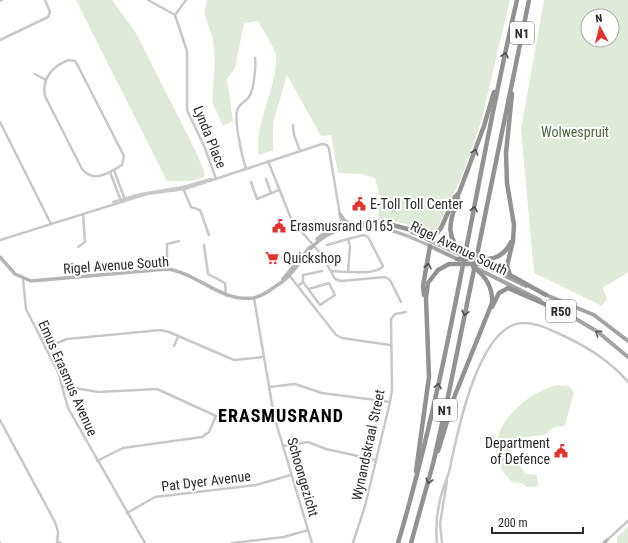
<svg xmlns="http://www.w3.org/2000/svg" width="628" height="543" font-family="'Roboto Condensed',sans-serif">
<rect width="100%" height="100%" fill="#fff"/>
<g fill="#e0ead8" fill-rule="evenodd">
<polygon points="76,0 112,0 136,33 197,154 205,174 204,177 192,181 167,181"/>
<path d="M207 0H510L481 122 462 176 437 229 429 232 406 224 378 218 380 197 375 178 361 174 338 173 331 135 321 136 287 75 273 123V150L259 155C254 121 277 90 276 56 275 48 262 29 258 21L244 23 235 68 227 79 233 121 223 126 212 101 215 62 213 39 204 12Z"/>
<path d="M544 0H628V272L603 288 607 299 602 306 534 273 521 129ZM588 16H612V40H588Z"/>
<path d="M556 385 569 386 574 392 565 426 555 427 544 435 511 439V457H518L520 466 526 474 537 475 538 486 526 487 522 483 512 482C509 478 504 474 502 470 481 431 523 395 556 385Z"/>
<polygon points="628,527 628,543 617,543 617,537"/>
</g>
<g fill="none" stroke-linecap="round" stroke-linejoin="round">
<g stroke="#c8c8c8" stroke-width="2.5">
<polyline points="148,0 175,15 187,51 187,110 205,148 216,179"/>
<polyline points="0,1 2,0"/>
<polyline points="175,15 186,0"/>
<polyline points="0,40 48,17 50,12 45,0"/>
<path d="M69 60 75 61 78 66 124 156 122 165C110 172 94 184 82 169L45 96C41 78 54 65 69 60Z"/>
<polyline points="35,74 46,80"/>
<polyline points="0,122 51,224"/>
<polyline points="293,125 294,135 300,151"/>
<polyline points="268,161 292,221 322,255 335,279 341,281 385,277 390,280 401,302"/>
<path d="M246 168C242 157 233 117 238 108 241 103 246 101 249 97 254 90 256 66 255 58"/>
<polyline points="114,170 125,200"/>
<polyline points="110,172 121,201"/>
<polyline points="266,179 271,193"/>
<polyline points="251,182 257,199 279,190"/>
<polyline points="183,188 191,207 200,210 209,235"/>
<polyline points="113,202 141,194 183,187 211,179"/>
<path d="M348 239 364 235 368 237 383 266C377 274 358 272 348 272"/>
<polyline points="0,240 147,194 185,189 322,144 327,145 329,149 342,227"/>
<polyline points="204,245 208,274 225,283 226,296"/>
<polyline points="327,245 348,239 350,246 348,272 331,271"/>
<polyline points="78,247 85,242 83,214"/>
<polyline points="167,269 167,244 179,241"/>
<polyline points="289,275 336,335 342,338 390,345"/>
<polyline points="23,279 26,309 58,372 68,408 145,543"/>
<polyline points="303,282 303,275 322,271"/>
<polyline points="298,286 303,282 320,305 335,295 329,283 309,289"/>
<polyline points="254,298 274,416 312,543"/>
<polyline points="174,346 178,337"/>
<polyline points="45,348 67,339 161,330 169,332 234,360 263,357"/>
<polyline points="63,386 98,392 157,389 216,416 232,421 274,416"/>
<polyline points="269,387 295,384 322,393 390,402"/>
<polyline points="0,420 55,522 58,532 57,543"/>
<polyline points="283,446 308,442 326,449 376,460"/>
<polyline points="97,461 123,448 202,437 209,432 216,416"/>
<polyline points="127,513 155,497 256,485 291,475"/>
<polyline points="607,540 628,521"/>
<polyline points="57,541 61,543"/>
<polyline points="0,542 0,543"/>
<polyline points="232,543 284,537 308,530"/>
<polyline points="353,543 365,506 390,402 392,390 391,319 395,314 406,312"/>
<path d="M437 543C435 525 438 504 444 486 447 478 450 471 451 463 458 429 479 327 521 323 536 322 551 330 564 336 589 348 610 361 628 382"/>
<polyline points="442,543 440,524 447,481"/>
</g>
<g stroke="#b5b5b5" stroke-width="3.5">
<polyline points="340,214 344,220 350,223"/>
<path d="M317 239C337 222 366 221 392 225"/>
<path d="M0 257 15 274 31 281 167 269C198 273 220 302 253 298 265 296 272 288 282 282 295 272 302 257 314 245 349 212 393 228 430 246"/>
<polyline points="283,279 310,247"/>
<polyline points="604,543 607,540"/>
</g>
<g stroke="#a3a3a3" stroke-width="4">
<polyline points="412,232 467,258"/>
<polyline points="430,246 459,260"/>
<polyline points="479,263 526,286"/>
<polyline points="474,267 540,300"/>
<polyline points="544,294 594,315 628,341"/>
<polyline points="571,316 598,332 628,357"/>
</g>
<g stroke="#929292" stroke-width="4.5">
<polyline points="512,94 506,153 507,183 514,225 513,241 507,266 510,275 546,295"/>
<path d="M458 197C450 221 443 237 466 256"/>
<polyline points="392,225 427,234 436,234 441,228 455,197 459,193 484,126 494,92"/>
<path d="M457 259C478 258 500 266 511 242"/>
<polyline points="424,295 423,286 430,246"/>
<polyline points="492,307 499,293 508,288 572,316"/>
<path d="M438 451 455 395 492 303C493 287 486 276 473 267"/>
<polyline points="416,471 429,377 426,298 428,283 438,270 449,264 480,264"/>
<path d="M398 543C451 365 475 180 517 0"/>
<polyline points="411,543 433,464 449,392 529,0"/>
</g>
</g>
<defs><path id="oneway-chevron" d="M-2-3.5L2.5 0L-2 3.5" fill="none" stroke-width="1.6" stroke-linecap="round" stroke-linejoin="round"/></defs>
<g stroke="#4f4f4f">
<use href="#oneway-chevron" transform="translate(505 55) rotate(-77)"/>
<use href="#oneway-chevron" transform="translate(475 152) rotate(-70)"/>
<use href="#oneway-chevron" transform="translate(474 209) rotate(-79)"/>
<use href="#oneway-chevron" transform="translate(428 266) rotate(-76)"/>
<use href="#oneway-chevron" transform="translate(465 313) rotate(102)"/>
<use href="#oneway-chevron" transform="translate(438 386) rotate(-78)"/>
<use href="#oneway-chevron" transform="translate(429 481) rotate(105)"/>
</g>
<use stroke="#5b5b5b" href="#oneway-chevron" transform="translate(598 333) rotate(-144)"/>
<defs>
<g id="civic-bare" transform="scale(1.08)"><path d="M-.6-6.5H3V-4.5H.6V-3L4-1V1h2V6H-6V1h2V-1L-.6-3ZM-1.2 2.5V6h2.4V2.5Z" fill="#e3332d" stroke="#fff" stroke-width="2.5" paint-order="stroke"/></g>
<g id="supermarket-bare" transform="scale(1.08)"><path d="M-6-5.5h2.5l.6 2H6L4.5 2H-2.5L-4.4-4H-6ZM-1.5 3.2a1.3 1.3 0 1 0 .1 0ZM3 3.2a1.3 1.3 0 1 0 .1 0Z" fill="#e3332d" stroke="#fff" stroke-width="2.5" paint-order="stroke"/></g>
</defs>
<g fill-rule="evenodd">
<use href="#civic-bare" x="359" y="204"/>
<use href="#civic-bare" x="279" y="226"/>
<use href="#supermarket-bare" x="272" y="258"/>
<use href="#civic-bare" x="561" y="451"/>
</g>
<g text-anchor="middle" stroke-width="4" stroke-linejoin="round" paint-order="stroke">
<g fill="#fff" stroke="#6b6b6b" stroke-width="1">
<rect x="510" y="22" width="24" height="22" rx="3"/>
<rect x="546" y="300" width="30" height="22" rx="3"/>
<rect x="433" y="399" width="24" height="22" rx="3"/>
</g>
<g font-size="13" font-weight="bold" fill="#2b2b2b">
<text x="522" y="38">N1</text>
<text x="561" y="316">R50</text>
<text x="445" y="415">N1</text>
</g>
<g font-size="14" fill="#4a663a" stroke="#fff">
<text x="575" y="137">Wolwespruit</text>
</g>
<g font-size="14" fill="#2b2b2b" stroke="#fff">
<text transform="translate(210 137) rotate(68)" y="5">Lynda Place</text>
<text transform="translate(459 248) rotate(26)" y="5">Rigel Avenue South</text>
<text transform="translate(116 265) rotate(-4)" y="5">Rigel Avenue South</text>
<text transform="translate(68 378) rotate(66)" y="5">Emus Erasmus Avenue</text>
<text transform="translate(368 445) rotate(-78)" y="5">Wynandskraal Street</text>
<text transform="translate(303 477) rotate(74)" y="5">Schoongezicht</text>
<text transform="translate(206 481) rotate(-7)" y="5">Pat Dyer Avenue</text>
</g>
<g font-size="14" fill="#2b2b2b" stroke="#fff" text-anchor="start">
<text x="370" y="209">E-Toll Toll Center</text>
<text x="290" y="231">Erasmusrand 0165</text>
<text x="283" y="263">Quickshop</text>
<text x="550" y="448" text-anchor="end">Department<tspan x="550" dy="16">of Defence</tspan></text>
</g>
<g font-size="18" font-weight="bold" letter-spacing="1" fill="#000" stroke="#fff">
<text x="281" y="422">ERASMUSRAND</text>
</g>
</g>
<g transform="translate(600 28) rotate(353)"><circle r="19" fill="#ffffff" stroke="#aaaaaa"/>
<path d="M0-3L7 15L0 10L-7 15Z" fill="#e3332d"/>
<text y="-6" font-size="11" font-weight="bold" text-anchor="middle" fill="#2b2b2b">N</text>
</g>
<path d="M492 527v6h91v-6" fill="none" stroke="#2b2b2b" stroke-width="2"/>
<text x="498" y="527" font-size="12" fill="#2b2b2b" stroke="#ffffff" stroke-width="3" paint-order="stroke">200 m</text>
</svg>
